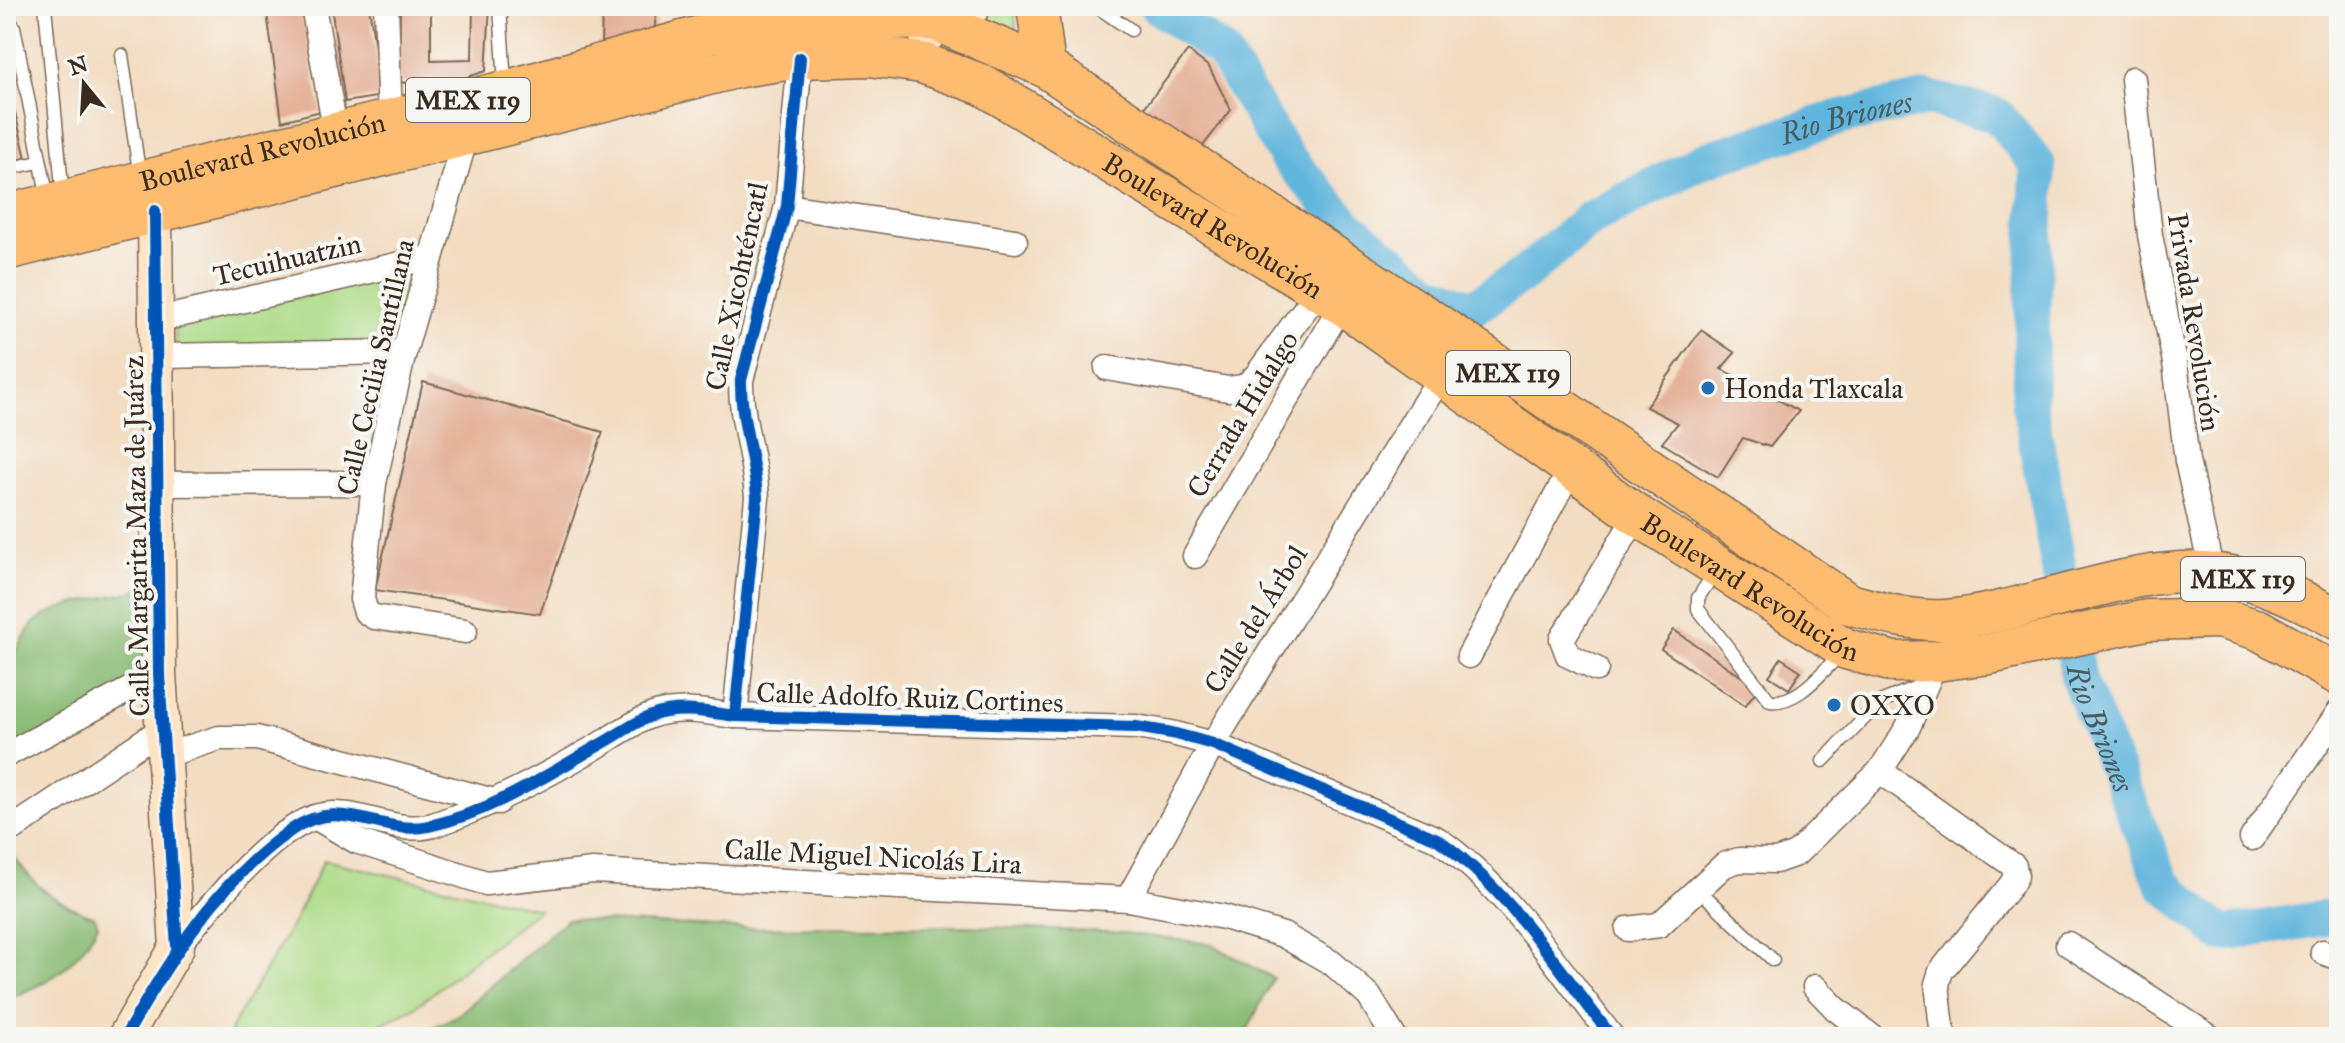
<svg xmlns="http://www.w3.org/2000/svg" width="2345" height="1043" font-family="'IM FELL Great Primer',serif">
<rect width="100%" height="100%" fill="#f6f6f2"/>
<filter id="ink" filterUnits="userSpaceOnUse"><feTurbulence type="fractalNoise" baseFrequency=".0125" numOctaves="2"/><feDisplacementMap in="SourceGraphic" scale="16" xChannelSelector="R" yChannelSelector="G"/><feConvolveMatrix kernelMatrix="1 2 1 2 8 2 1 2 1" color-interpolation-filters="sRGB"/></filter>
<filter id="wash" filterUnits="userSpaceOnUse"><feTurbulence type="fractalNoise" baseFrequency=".006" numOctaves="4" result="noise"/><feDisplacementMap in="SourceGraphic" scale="32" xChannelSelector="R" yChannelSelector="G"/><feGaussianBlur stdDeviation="1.8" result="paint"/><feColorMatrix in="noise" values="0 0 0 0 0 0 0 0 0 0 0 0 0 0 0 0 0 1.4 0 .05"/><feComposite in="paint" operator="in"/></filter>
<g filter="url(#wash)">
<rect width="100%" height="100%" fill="#f3dcc1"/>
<g fill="#addb88" stroke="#748253" stroke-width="2">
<polygon points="1011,6 1015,6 1016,36 961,23"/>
<polygon points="410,272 397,340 176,352 175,325"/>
<polygon points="324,860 539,909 414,1008 355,1037 233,1037 230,1030 293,923"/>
</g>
<g fill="#8abb74" stroke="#627249" stroke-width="2">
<path d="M143 589 144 681 6 752V659C22 653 23 631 36 621 65 600 109 598 143 589Z"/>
<path d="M6 846C35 887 48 899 95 917L98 925C73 969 52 981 6 1000Z"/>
<polygon points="567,919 737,928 965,926 1124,933 1211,944 1273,978 1244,1037 413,1037 457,1016"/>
</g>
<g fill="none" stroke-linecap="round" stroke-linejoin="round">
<path stroke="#61b5dd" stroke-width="36" id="s1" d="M1157 6 1222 52 1286 156 1348 226 1429 291 1473 308 1527 272 1590 219 1704 160 1837 118 1928 98 1997 115 2038 165 2029 403 2079 680 2163 884 2222 934 2339 916"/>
</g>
<g id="blocks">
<g fill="#e3ab90">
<polygon points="266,6 301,6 321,111 282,121"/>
<polygon points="331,6 369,6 382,96 345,102"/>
<polygon points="400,6 431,6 431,60 472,59 473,6 490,6 486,71 440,86 399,82"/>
<polygon points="602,6 657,6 654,33 601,50"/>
<polygon points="1188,51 1209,67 1231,110 1196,155 1137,117"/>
<polygon points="6,75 26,158 6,162"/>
<polygon points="1701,330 1735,353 1721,369 1799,411 1770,447 1743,438 1718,477 1662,443 1678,423 1646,407"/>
<polygon points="423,382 603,432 540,614 375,590"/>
<polygon points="1674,630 1758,688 1745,706 1661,649"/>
<polygon points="1781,658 1801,671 1789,689 1769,676"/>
</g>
</g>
</g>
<g filter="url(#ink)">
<use href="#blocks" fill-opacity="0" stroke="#7b6857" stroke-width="2"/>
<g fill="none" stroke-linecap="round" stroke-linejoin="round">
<g stroke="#7b6857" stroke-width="15">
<g id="lane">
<polyline points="45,6 63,197"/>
<polyline points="500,6 505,84"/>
<polyline points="1096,6 1131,30"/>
<polyline points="6,16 14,27 48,199"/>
<polyline points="122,55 140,178"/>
<polyline points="6,169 39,162"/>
<path d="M1716 570 1698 598V609L1770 701C1799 704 1821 672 1841 654"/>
<polyline points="1823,761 1880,702 1926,683"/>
<polyline points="1698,889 1773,960"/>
</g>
</g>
<g stroke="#7b6857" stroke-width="27">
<g id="street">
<polyline points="313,6 336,134"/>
<polyline points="386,6 390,120"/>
<polyline points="2133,79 2150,235 2175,363 2187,461 2212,573"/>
<polyline points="787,206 1015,241"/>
<polyline points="157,320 431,257"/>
<polyline points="157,356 404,352"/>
<polyline points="1107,368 1228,389 1244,387 1256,376 1319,290"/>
<polyline points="158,484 374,483"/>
<polyline points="1195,556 1342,304"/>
<polyline points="465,631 374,617 366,612 362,599 374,483 404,352 467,133"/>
<polyline points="1469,656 1571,469"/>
<polyline points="1596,669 1568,655 1562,639 1637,515"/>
<path d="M735 716 757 498C755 458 740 420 741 380L787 206 800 58"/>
<polyline points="6,755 159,674"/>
<polyline points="166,755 219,738 257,738 498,802"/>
<polyline points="1880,771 2014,866 2016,876 2011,885 1941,971 1937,984 1943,1037"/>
<polyline points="315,817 356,841 486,883 593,871 1128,899 1224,917 1283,935 1332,963 1369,996 1394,1037"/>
<polyline points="15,827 162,729"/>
<polyline points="2252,838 2339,712"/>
<polyline points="1128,899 1213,744 1441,376"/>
<polyline points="1628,929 1659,925 1724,865 1739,860 1776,861 1796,854 1880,771 1908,727 1936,661"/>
<polyline points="2068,944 2210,1037"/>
<path d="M177 947C209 908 265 836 313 818 353 803 393 837 433 825 488 807 536 781 587 752 607 741 628 725 650 716 677 706 707 712 735 716L1136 727 1172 733 1213 744 1437 839C1506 886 1560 971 1612 1037"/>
<polyline points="2323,952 2339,958"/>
<polyline points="1815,987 1835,1008 1872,1037"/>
</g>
</g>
<g stroke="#7b6857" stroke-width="37">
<g id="secondary">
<polyline points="927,36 934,20 974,6"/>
<polyline points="125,1037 177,947 159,674 155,211"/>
</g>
</g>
<g stroke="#7b6857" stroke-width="43">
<g id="primary">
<polyline points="1037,6 1045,67"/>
<path id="s2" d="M6 215 505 91 711 33 817 19 934 20 1045 67 1434 322 1849 604C1879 612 1913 622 1945 620 2028 614 2134 563 2214 573 2260 579 2299 598 2339 620"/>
<path id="s3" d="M6 250 740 67 800 58 870 56 922 63 983 85 1342 304 1637 515 1846 649 1894 662 1936 661 1990 654 2146 620 2219 618 2259 630 2339 675"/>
</g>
</g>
<use href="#lane" stroke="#fff" stroke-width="12"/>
<use href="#street" stroke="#fff" stroke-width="24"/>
<use href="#secondary" stroke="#fee4c6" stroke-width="34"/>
<use href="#primary" stroke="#fdbc70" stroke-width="40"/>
<g stroke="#f6f6f2" stroke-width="17">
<g id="cycleway">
<polyline points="155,211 159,674 177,947"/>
<path d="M735 716 757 498C755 458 740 420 741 380L787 206 800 58"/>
<path d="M125 1037C169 960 216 883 290 831 342 793 379 837 429 826 492 812 548 774 603 743 619 734 635 722 651 716 678 706 707 712 735 716L1136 727 1172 733 1213 744 1437 839C1506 886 1560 971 1612 1037"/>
</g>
</g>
<use href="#cycleway" stroke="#0057b8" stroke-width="12"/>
</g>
</g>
<g fill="#1f6fb2" stroke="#f6f6f2" stroke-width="3">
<circle cx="1708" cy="388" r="8"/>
<circle cx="1834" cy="705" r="8"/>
</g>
<g text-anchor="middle" stroke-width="8" stroke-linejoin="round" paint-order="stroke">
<g fill="#f6f6f2" stroke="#73675e" stroke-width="2">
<rect x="406" y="78" width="124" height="44" rx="6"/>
<rect x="1446" y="351" width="124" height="44" rx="6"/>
<rect x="2181" y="557" width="124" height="44" rx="6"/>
</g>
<g font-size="26" font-weight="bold" fill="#3b2a1e">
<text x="468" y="109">MEX 119</text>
<text x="1508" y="382">MEX 119</text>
<text x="2243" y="588">MEX 119</text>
</g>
<g font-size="28" fill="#3b2a1e" stroke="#f6f6f2">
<text dy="10" stroke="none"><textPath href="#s2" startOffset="264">Boulevard Revolución</textPath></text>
<text dy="10" stroke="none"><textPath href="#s3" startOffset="1274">Boulevard Revolución</textPath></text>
<text transform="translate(287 259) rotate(-13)" y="10">Tecuihuatzin</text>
<text transform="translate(736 286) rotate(-78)" y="10">Calle Xicohténcatl</text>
<text transform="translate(2195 322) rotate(81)" y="10">Privada Revolución</text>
<text transform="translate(375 367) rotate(-77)" y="10">Calle Cecilia Santillana</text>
<text transform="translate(1242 414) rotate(-59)" y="10">Cerrada Hidalgo</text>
<text transform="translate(136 536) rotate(-91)" y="10">Calle Margarita Maza de Juárez</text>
<text dy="10" stroke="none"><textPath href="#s3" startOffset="1922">Boulevard Revolución</textPath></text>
<text transform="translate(1255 619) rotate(-58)" y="10">Calle del Árbol</text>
<text transform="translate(910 697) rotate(2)" y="10">Calle Adolfo Ruiz Cortines</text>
<text transform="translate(873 856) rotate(3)" y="10">Calle Miguel Nicolás Lira</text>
</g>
<g font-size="28" fill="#3b2a1e" stroke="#f6f6f2" text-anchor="start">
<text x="1724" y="398">Honda Tlaxcala</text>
<text x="1850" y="715">OXXO</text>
</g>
<g font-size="30" font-style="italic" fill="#485b61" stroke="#f6f6f2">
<text dy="10" stroke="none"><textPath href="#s1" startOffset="870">Rio Briones</textPath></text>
<text dy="10" stroke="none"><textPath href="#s1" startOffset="1662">Rio Briones</textPath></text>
</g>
</g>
<rect width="2345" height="1043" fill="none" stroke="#f6f6f2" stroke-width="32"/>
<g transform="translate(84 84) rotate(342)" stroke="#f6f6f2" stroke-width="6" paint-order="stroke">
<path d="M0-6L14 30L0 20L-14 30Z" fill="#3b2a1e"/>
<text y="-12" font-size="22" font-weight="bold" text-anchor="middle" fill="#3b2a1e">N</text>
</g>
</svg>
